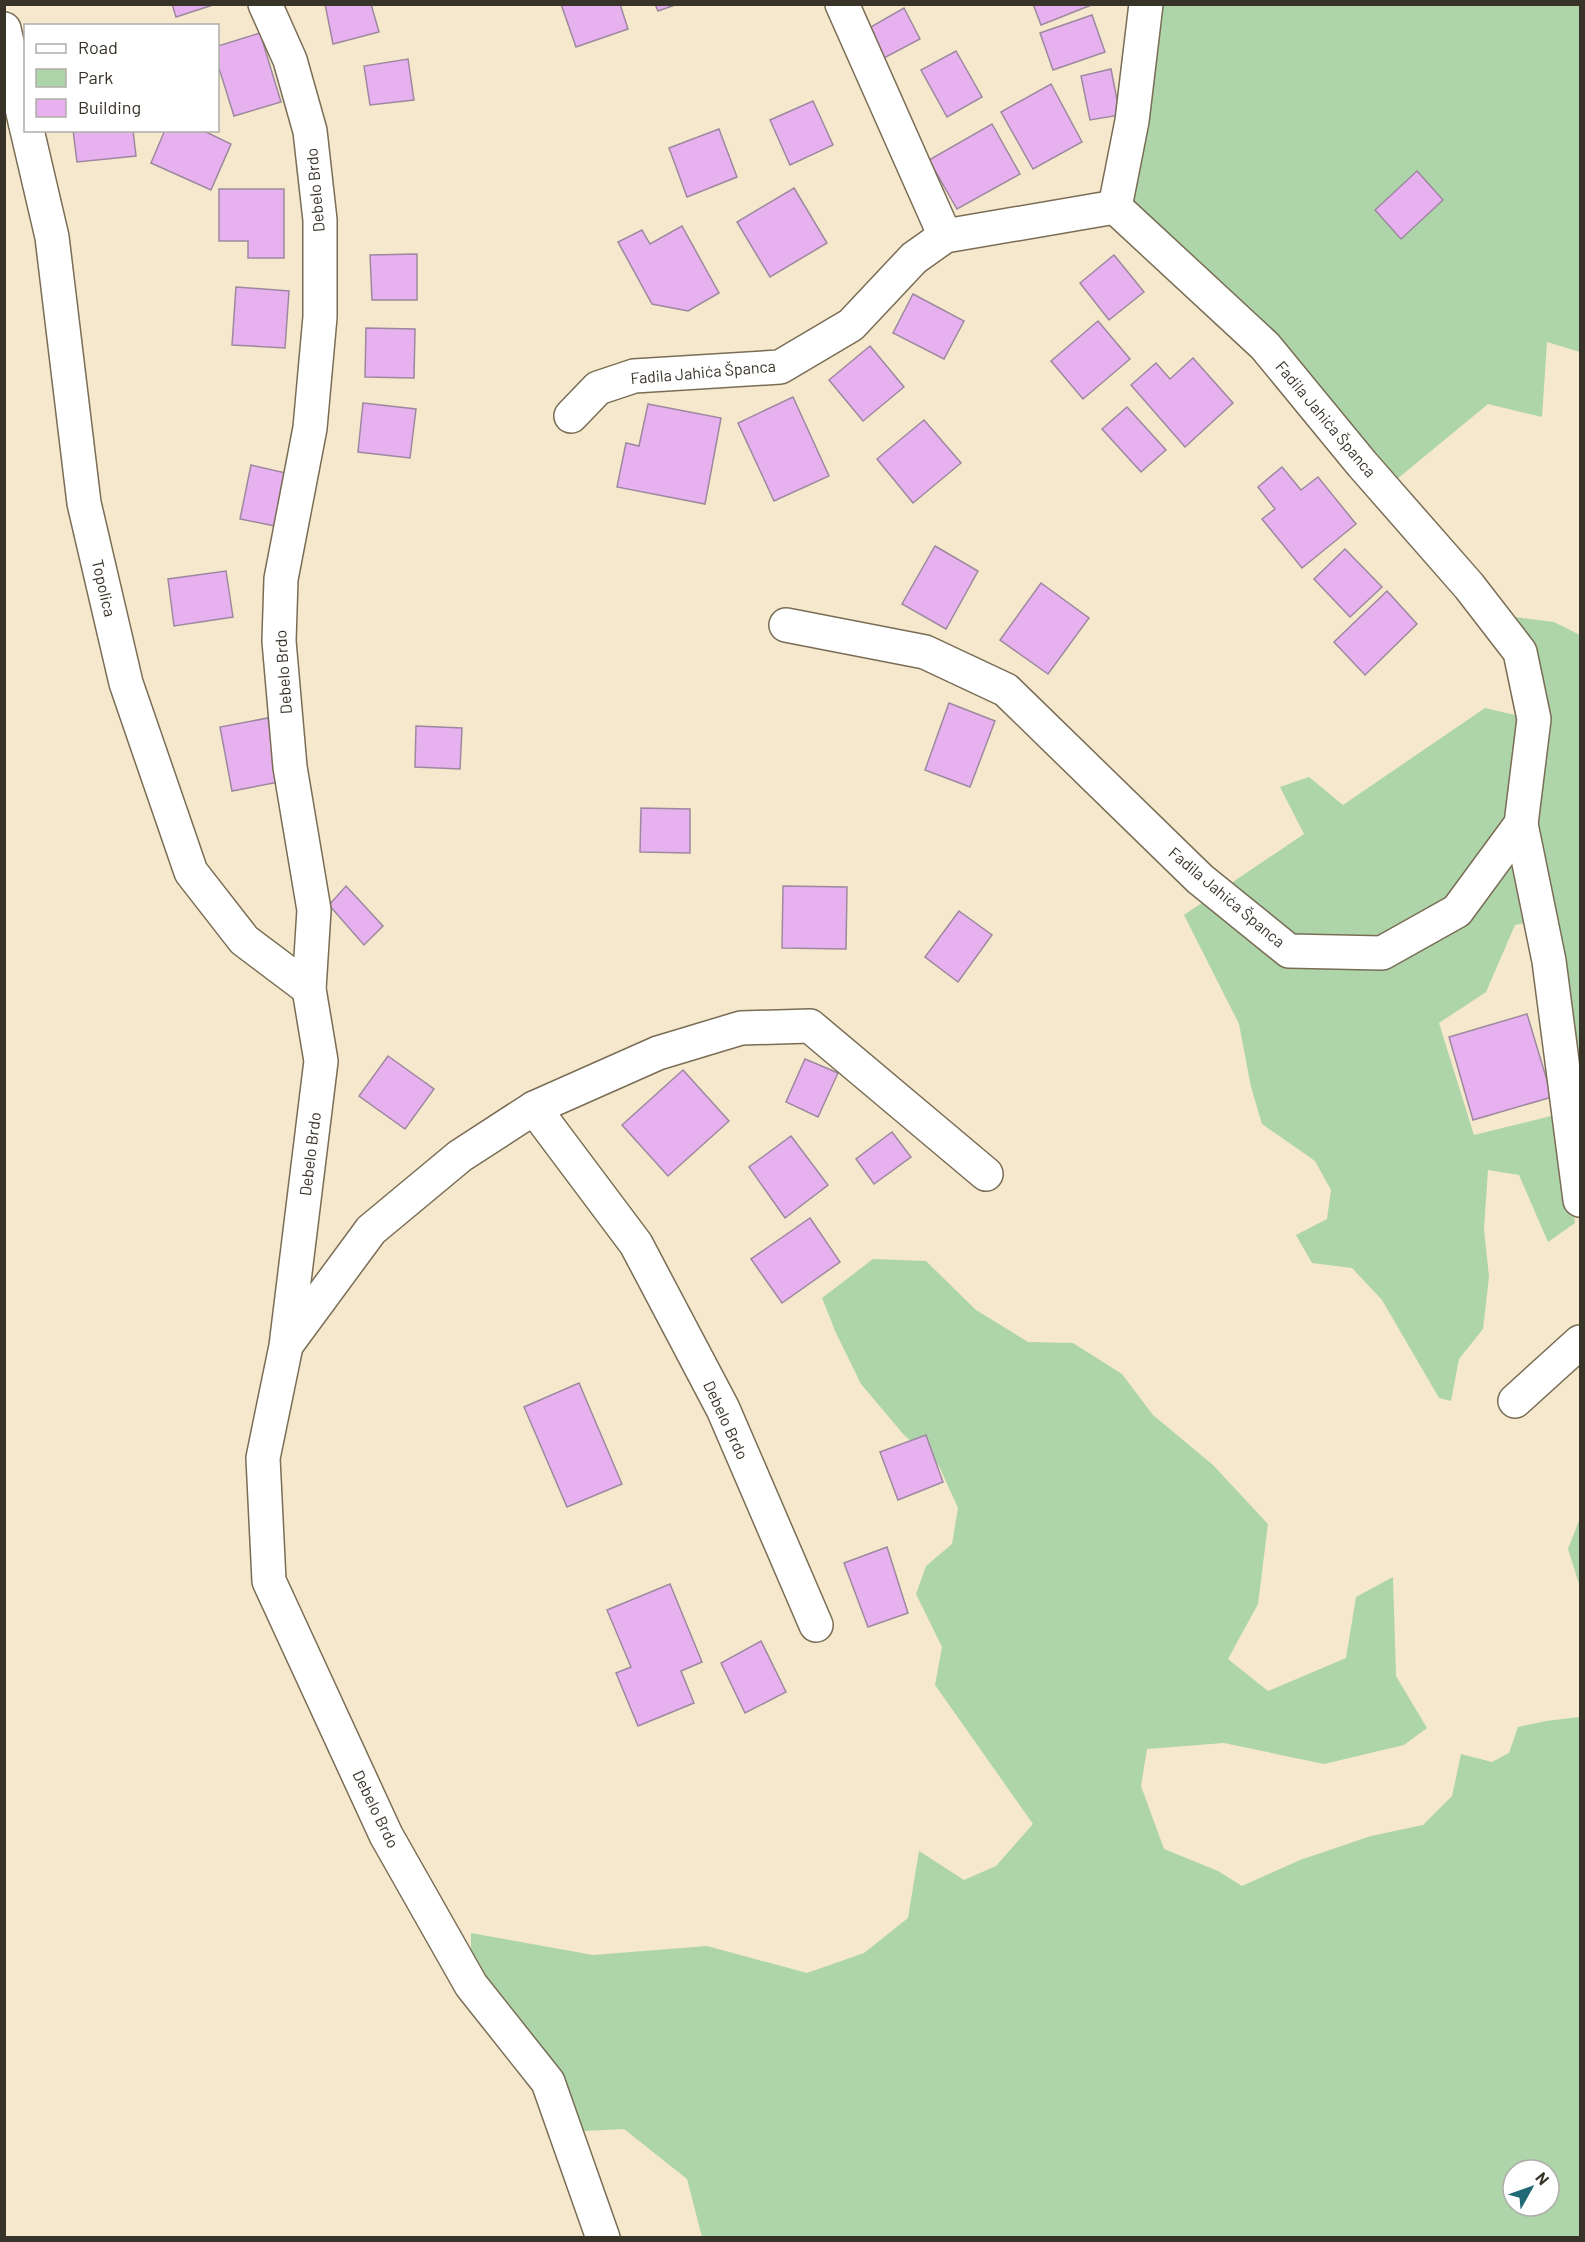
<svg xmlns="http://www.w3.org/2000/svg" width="1585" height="2242" font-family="Barlow,sans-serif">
<rect width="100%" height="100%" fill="#f5e8cc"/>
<g fill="#aed5a9" fill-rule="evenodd">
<polygon points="1146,5 1580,5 1580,352 1547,342 1542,417 1488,404 1385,489 1115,207"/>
<polygon points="1492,614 1554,622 1580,635 1580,1095 1553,917 1515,925 1486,992 1439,1023 1474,1135 1559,1114 1575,1223 1548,1242 1519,1175 1488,1170 1484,1229 1489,1277 1483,1329 1459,1359 1451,1401 1439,1398 1382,1300 1352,1268 1312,1263 1296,1235 1327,1219 1331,1190 1315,1161 1262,1124 1251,1087 1239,1024 1184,915 1304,834 1280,787 1309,777 1343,805 1485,708 1533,719"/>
<path d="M873 1259 926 1261 976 1310 1028 1342 1073 1343 1122 1374 1153 1415 1213 1465 1268 1524 1258 1604 1228 1659 1268 1691 1346 1658 1356 1597 1393 1577 1396 1676 1427 1728 1404 1745 1324 1764 1224 1743 1147 1749 1141 1786 1164 1849 1218 1871 1242 1886 1300 1860 1371 1836 1423 1825 1452 1796 1461 1754 1492 1762 1509 1753 1518 1727 1546 1721 1580 1717V2237H702L687 2179 624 2129 565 2132 471 1985V1933L593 1955 707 1946 807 1973 864 1953 908 1918 919 1851 964 1880 996 1866 1033 1824 935 1685 942 1647 916 1594 926 1566 952 1544 958 1508 939 1466 904 1435 861 1384 836 1333 822 1298ZM1513 2170H1549V2206H1513Z"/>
<polygon points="1580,1518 1580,1587 1568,1549"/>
</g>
<g fill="#e7b1ef" stroke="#9d899f" stroke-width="1.5">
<polygon points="172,4 216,4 176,17"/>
<polygon points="325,4 371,4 379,32 333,44"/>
<polygon points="561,4 620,4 628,29 576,47"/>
<polygon points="655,4 678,4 658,11"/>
<polygon points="1033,4 1094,4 1041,25"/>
<polygon points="904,8 920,39 884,58 869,28"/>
<polygon points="1092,15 1105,52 1053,70 1040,33"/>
<polygon points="260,33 281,102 234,116 218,65 218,46"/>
<polygon points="956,51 982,97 947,117 921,70"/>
<polygon points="408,59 414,100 370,105 364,66"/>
<polygon points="1111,69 1120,115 1090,120 1081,76"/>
<polygon points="1051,84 1082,142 1033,169 1001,112"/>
<polygon points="813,101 833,145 790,165 770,120"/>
<polygon points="992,124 1020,174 957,209 929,160"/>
<polygon points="719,129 737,177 687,197 669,148"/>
<polygon points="73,130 133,130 136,156 77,162"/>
<polygon points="165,130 202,130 231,144 211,190 151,163"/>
<polygon points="1417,171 1443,200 1401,239 1375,210"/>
<polygon points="794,188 827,243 770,277 737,222"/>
<polygon points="219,189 284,189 284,258 248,258 248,241 219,241"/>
<polygon points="682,226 719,293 688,311 652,304 618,242 642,230 650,244"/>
<polygon points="417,254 417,300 372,300 370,255"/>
<polygon points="1114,255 1144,292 1109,320 1080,283"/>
<polygon points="236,287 289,291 285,348 232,345"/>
<polygon points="913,294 964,321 944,359 893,333"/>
<polygon points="1098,321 1130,359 1083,399 1051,361"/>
<polygon points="366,328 415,329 414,378 365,377"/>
<polygon points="870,346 904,387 863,421 829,380"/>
<polygon points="1193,358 1233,403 1185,447 1131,385 1156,363 1170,379"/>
<polygon points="793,397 829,476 774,501 738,423"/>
<polygon points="363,403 416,409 410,458 358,452"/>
<polygon points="648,404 721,418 705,504 617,487 626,443 639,446"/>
<polygon points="1127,407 1166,450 1141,472 1102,429"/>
<polygon points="924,420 961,463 913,503 877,459"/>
<polygon points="251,465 290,474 280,527 240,519"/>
<polygon points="1282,467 1301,490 1318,477 1356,524 1302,568 1262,519 1275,509 1258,487"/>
<polygon points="935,546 978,571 946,629 902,604"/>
<polygon points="1345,549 1382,587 1350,617 1314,579"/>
<polygon points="226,571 233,617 174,626 168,579"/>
<polygon points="1041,583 1089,618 1048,674 1000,640"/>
<polygon points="1387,591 1417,624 1365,675 1334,642"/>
<polygon points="949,703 995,721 970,787 925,770"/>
<polygon points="268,718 279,782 232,791 220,727"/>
<polygon points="416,726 462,728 460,769 415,767"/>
<polygon points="641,808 690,809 690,853 640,852"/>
<polygon points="346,886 383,926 364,945 329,905"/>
<polygon points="783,886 847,887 846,949 782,948"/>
<polygon points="959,911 992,935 958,982 925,957"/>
<polygon points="1527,1014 1552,1097 1473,1120 1449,1037"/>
<polygon points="388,1056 434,1089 405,1129 359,1096"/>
<polygon points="805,1059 838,1073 818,1117 786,1102"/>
<polygon points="683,1070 729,1121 668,1176 622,1125"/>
<polygon points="892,1132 911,1157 874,1184 856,1159"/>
<polygon points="791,1136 828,1185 785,1218 749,1167"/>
<polygon points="810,1218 840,1262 782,1303 751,1259"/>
<polygon points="579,1383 622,1484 567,1507 524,1407"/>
<polygon points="926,1435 943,1482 898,1500 880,1452"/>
<polygon points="887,1547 908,1613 868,1627 844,1563"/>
<polygon points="670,1584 702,1662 681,1671 694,1703 638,1726 616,1673 631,1667 607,1610"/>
<polygon points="761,1641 786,1692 745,1713 721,1663"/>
</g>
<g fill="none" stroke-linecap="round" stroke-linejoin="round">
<g stroke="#796d55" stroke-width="36">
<g id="street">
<polyline points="265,4 290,60 310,131 320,220 320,317 310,428 281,579 279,641 290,767 314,910 309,989 321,1061 286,1346 263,1458 269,1581 386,1835 471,1985 548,2082 603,2238"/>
<polyline points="842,4 945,236"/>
<polyline points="4,29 26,126"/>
<polyline points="27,130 52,237 84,503 126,683 191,872 244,940 309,989"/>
<polyline points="1115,207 1132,121 1146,4"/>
<polyline points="571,416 598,388 634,376 780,367 851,325 914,258 945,236 1115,207"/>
<polyline points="786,625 925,652 1006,690 1200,879 1289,951 1382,953 1457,911 1521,824 1534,719 1520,652 1469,586 1362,464 1265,346 1115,207"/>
<polyline points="1521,824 1549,961 1580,1200"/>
<polyline points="534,1108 658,1053 741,1028 810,1026 986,1174"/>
<polyline points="287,1344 371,1230 460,1156 534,1108 636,1244 723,1409 816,1625"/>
<polyline points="1515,1401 1580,1342"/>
</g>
</g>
<use href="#street" stroke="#fff" stroke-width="33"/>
</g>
<g text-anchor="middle" stroke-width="4.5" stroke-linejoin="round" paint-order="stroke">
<g font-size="16" fill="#383329" stroke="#fff">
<text transform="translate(315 190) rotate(-95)" y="6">Debelo Brdo</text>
<text transform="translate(703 372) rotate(-5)" y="6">Fadila Jahića Španca</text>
<text transform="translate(1326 419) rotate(50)" y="6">Fadila Jahića Španca</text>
<text transform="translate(104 588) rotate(77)" y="6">Topolica</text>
<text transform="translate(283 672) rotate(-94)" y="6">Debelo Brdo</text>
<text transform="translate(1227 897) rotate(40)" y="6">Fadila Jahića Španca</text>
<text transform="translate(310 1154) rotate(-83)" y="6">Debelo Brdo</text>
<text transform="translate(726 1420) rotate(65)" y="6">Debelo Brdo</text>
<text transform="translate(376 1809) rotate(64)" y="6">Debelo Brdo</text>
</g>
</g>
<rect width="1585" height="2242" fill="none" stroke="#383329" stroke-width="12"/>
<rect x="24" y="24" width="195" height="108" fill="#ffffff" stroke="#afada9" stroke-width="1.5"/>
<rect x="36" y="44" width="30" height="9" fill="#ffffff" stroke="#afada9" stroke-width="1.5"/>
<text x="78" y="54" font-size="18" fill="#383329">Road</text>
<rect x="36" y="69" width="30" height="18" fill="#aed5a9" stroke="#afada9" stroke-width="1.5"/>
<text x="78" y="84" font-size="18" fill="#383329">Park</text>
<rect x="36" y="99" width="30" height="18" fill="#e7b1ef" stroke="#afada9" stroke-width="1.5"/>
<text x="78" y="114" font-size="18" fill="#383329">Building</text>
<g transform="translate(1531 2188) rotate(50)"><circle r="28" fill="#ffffff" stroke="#afada9" stroke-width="1.5"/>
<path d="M0-4.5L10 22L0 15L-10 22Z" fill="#226977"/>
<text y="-9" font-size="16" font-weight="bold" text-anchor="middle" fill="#383329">N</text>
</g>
</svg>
